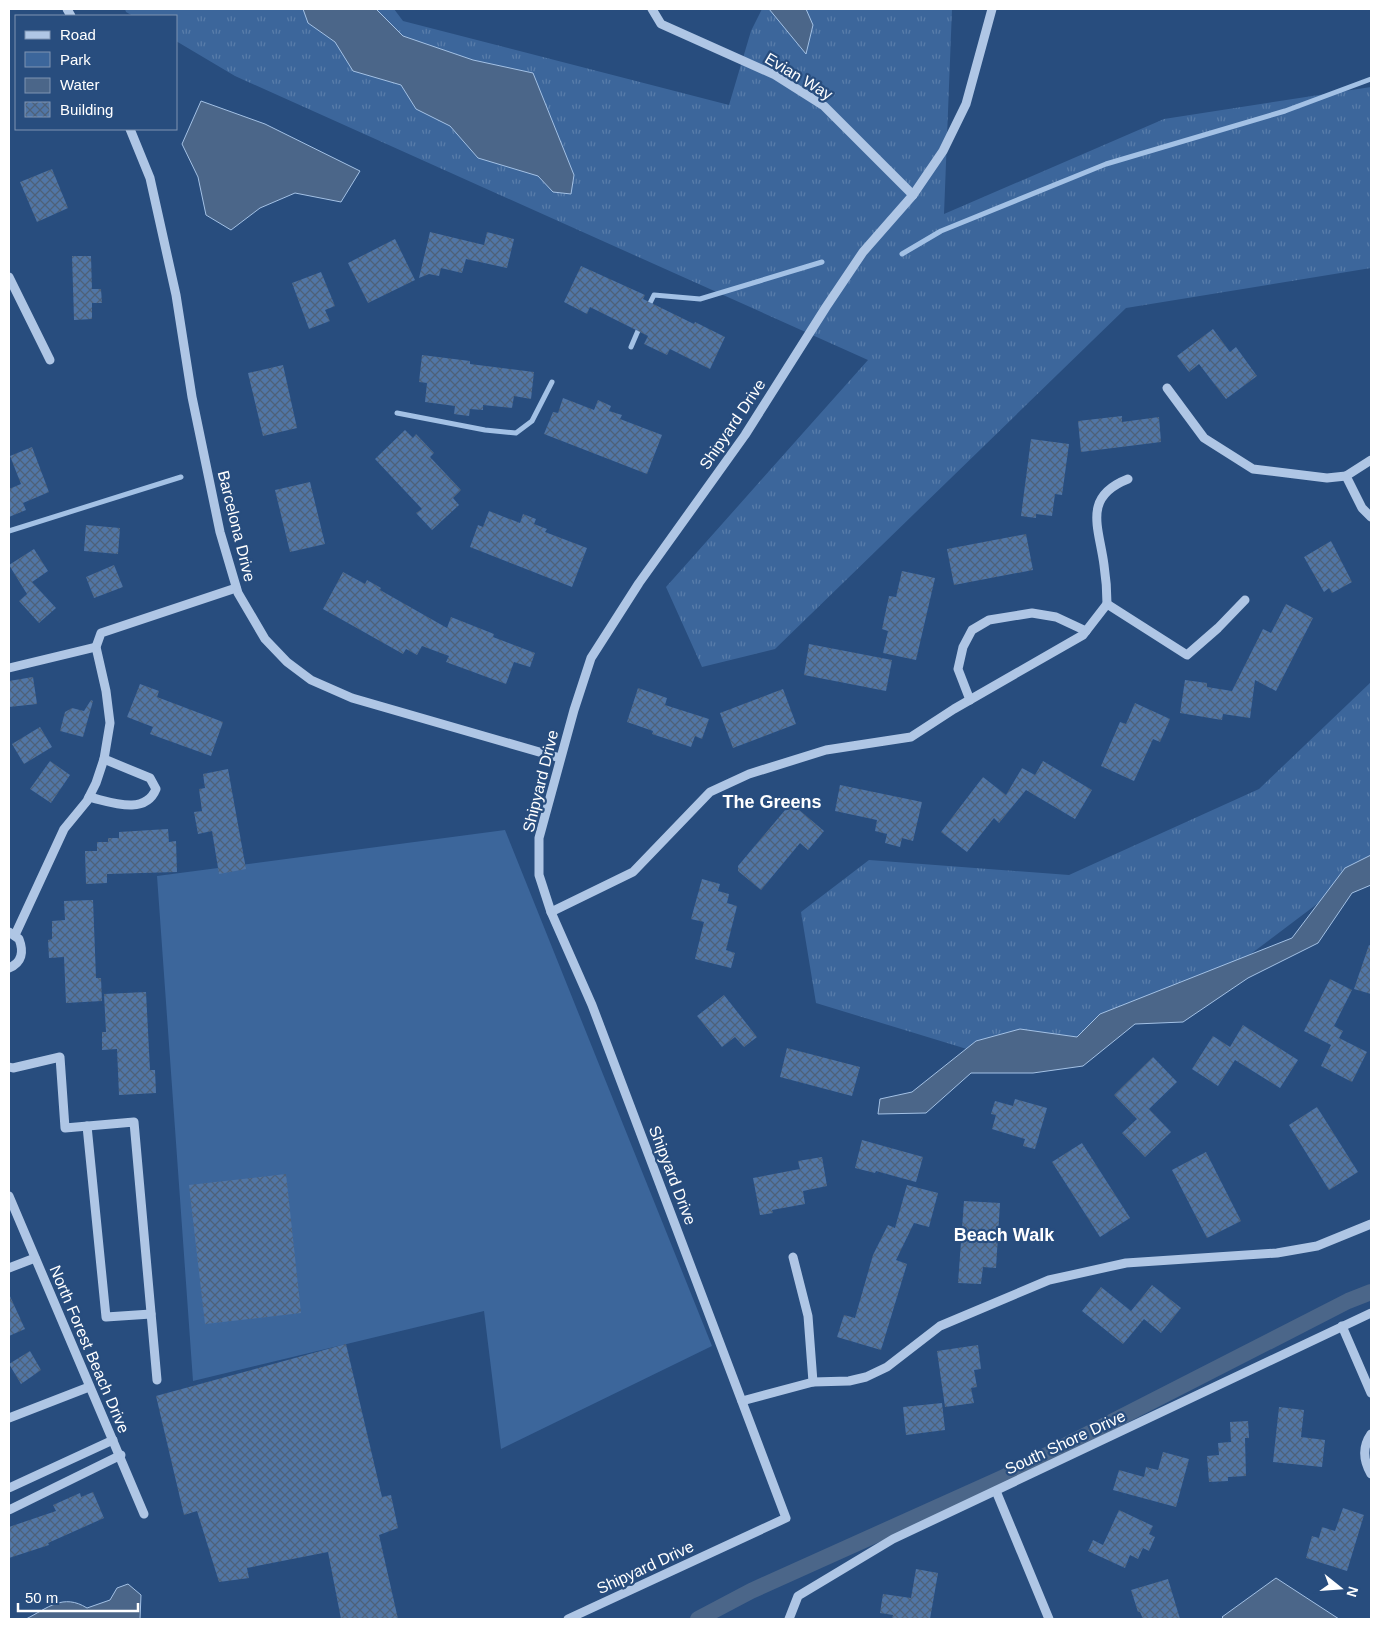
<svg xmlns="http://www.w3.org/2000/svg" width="1380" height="1628" font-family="Helvetica,sans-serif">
<defs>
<pattern id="grass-tufts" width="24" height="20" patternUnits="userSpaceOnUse" patternTransform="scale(1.25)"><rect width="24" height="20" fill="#3c669b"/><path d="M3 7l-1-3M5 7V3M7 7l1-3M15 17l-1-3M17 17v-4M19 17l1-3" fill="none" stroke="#597daa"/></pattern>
<pattern id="building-cross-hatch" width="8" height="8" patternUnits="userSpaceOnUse" patternTransform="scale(1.25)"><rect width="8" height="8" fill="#5176a6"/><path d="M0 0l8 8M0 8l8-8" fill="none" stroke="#4e6179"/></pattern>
</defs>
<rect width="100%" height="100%" fill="#284d7e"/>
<g fill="url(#grass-tufts)">
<polygon points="125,9 394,9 403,21 729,105 751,31 762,9 952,9 944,214 1164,119 1371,87 1371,268 1126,308 775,649 702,667 666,587 868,360 235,76 176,41 176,16 133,16 126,12"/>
<polygon points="1371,682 1371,871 1321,901 1232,968 1016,1064 816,1003 801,912 869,860 1069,875 1259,789"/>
</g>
<polygon fill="#3c669b" points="505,830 712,1346 501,1449 484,1311 193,1381 157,876"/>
<g fill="#4b6689" stroke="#a3c1e5">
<polygon points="303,9 376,9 403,36 473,60 533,73 574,175 571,194 553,192 538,176 478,158 450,126 416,109 401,85 353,71 335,42 308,23"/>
<polygon points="769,9 806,9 813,25 806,54"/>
<polygon points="201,101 265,124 360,171 341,202 295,193 260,208 231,230 206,215 198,177 182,144"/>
<polygon points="1371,855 1371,885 1352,893 1318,943 1248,978 1183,1022 1135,1024 1083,1066 1033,1073 971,1073 926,1113 878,1114 880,1099 912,1092 976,1041 1020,1029 1077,1037 1100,1014 1292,938 1345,868"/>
<polygon points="1276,1578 1339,1619 1224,1619 1222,1617"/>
<path d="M128 1584 141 1595 140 1619H26C48 1608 63 1593 87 1608L110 1600 117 1588Z"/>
</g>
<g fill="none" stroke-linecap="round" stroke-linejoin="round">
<g stroke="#a3c1e5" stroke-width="5">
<polyline points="902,254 941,231 1106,164 1285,111 1371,79"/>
<polyline points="648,307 654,295 700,299 822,262"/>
<polyline points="631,347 640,326"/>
<polyline points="397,413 485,430 516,433 532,421 552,382"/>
<polyline points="9,531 181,477"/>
</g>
<polyline stroke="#4b6689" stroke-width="16" points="698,1619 751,1591 1002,1478 1348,1301 1371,1292"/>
</g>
<g fill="url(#building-cross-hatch)">
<polygon points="52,169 68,208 37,222 20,182"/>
<polygon points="430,232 484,245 487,232 514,239 507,268 466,259 462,273 441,268 439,276 429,274 419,278"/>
<polygon points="395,239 415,280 368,303 348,263"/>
<polygon points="72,256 91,256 92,289 101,289 102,303 92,303 92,319 74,320"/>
<polygon points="581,266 645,295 643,299 694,324 695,322 725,337 710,369 670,349 667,355 644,344 648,336 590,307 587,314 564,302"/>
<polygon points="321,272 335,306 325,310 330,321 309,329 292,283"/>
<polygon points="1213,329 1230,352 1236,347 1257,376 1226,399 1199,364 1189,372 1177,356"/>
<polygon points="422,355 470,361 470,364 534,372 531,399 514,396 512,408 483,405 483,410 470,409 469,416 454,414 455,406 425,402 427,383 419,382"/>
<polygon points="283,365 297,428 263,436 248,373"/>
<polygon points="563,398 594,410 598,400 611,406 609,411 622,415 620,419 662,435 647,474 544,434 553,412 558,413"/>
<polygon points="1122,416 1122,422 1159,417 1161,442 1081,452 1078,421"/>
<polygon points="405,430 413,438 416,434 434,453 430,457 461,490 453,498 459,505 432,530 416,513 422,509 375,459"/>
<polygon points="1031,439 1069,444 1062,495 1055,494 1052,516 1036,514 1036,518 1021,516"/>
<polygon points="32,447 49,492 23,503 26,510 9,517 9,489 21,484 10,456"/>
<polygon points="310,482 325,544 290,552 275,490"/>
<polygon points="489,511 520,523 523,514 536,519 534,524 547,529 545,532 587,548 572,587 470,547 478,525 483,527"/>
<polygon points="86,525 120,528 118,554 84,551"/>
<polygon points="1026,534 1033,570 954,585 947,549"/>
<polygon points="1331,541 1352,582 1332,593 1329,588 1324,592 1304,557"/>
<polygon points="34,549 48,571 32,582 56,608 39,623 19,601 27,594 9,565"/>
<polygon points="114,565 123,587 94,598 86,577"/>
<polygon points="902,571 935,578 916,660 883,653 888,631 882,629 889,596 896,597"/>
<polygon points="343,572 365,584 367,580 381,588 380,590 447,628 451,617 494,634 493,637 535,653 530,667 514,662 506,684 446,662 449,656 422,646 417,655 406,649 403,654 323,609"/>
<polygon points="1286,604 1313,618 1276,691 1255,680 1250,718 1223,714 1222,720 1180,713 1185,680 1207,683 1207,687 1232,691 1263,629 1271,633"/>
<polygon points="809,644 892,660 886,691 804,675"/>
<polygon points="33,677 37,704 9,707 9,681"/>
<polygon points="140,684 159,691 157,697 223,722 211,756 150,734 153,727 127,717"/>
<polygon points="638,688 667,698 665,705 709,719 702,739 695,736 691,747 652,734 653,731 627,722"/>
<polygon points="783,689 796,724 733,748 720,713"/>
<polygon points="91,700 93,701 83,737 60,731 65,712 72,708 84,711"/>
<polygon points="1135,703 1170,719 1160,742 1153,739 1134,781 1101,766 1120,722 1126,724"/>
<polygon points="40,727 52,747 24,764 12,744"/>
<polygon points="50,761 70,775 51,803 30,789"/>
<polygon points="1043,761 1092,790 1075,819 1026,790 999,823 994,818 967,852 941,832 983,777 1006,795 1022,768 1035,775"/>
<polygon points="228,769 246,869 219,874 212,831 198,834 194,812 202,811 199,789 205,788 203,774"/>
<polygon points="840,785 922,802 913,841 902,838 900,847 885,843 887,834 875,831 877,820 835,811"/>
<polygon points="791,803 824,831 808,850 800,843 761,890 738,871 738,866"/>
<polygon points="168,829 169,842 176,841 177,872 107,874 107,883 86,884 85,851 97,851 97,842 108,842 108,838 119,838 119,832"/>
<polygon points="702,879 720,884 718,891 729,894 727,903 737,906 726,950 735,953 731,968 695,959 704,922 691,919"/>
<polygon points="93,900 96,978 101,978 102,1001 66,1003 64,957 49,958 48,940 52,939 52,921 65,920 64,901"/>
<polygon points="1369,945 1371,946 1371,994 1354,989"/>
<polygon points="1330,979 1352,990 1334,1026 1343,1031 1339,1038 1367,1052 1352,1082 1321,1066 1331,1045 1304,1031"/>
<polygon points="146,992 150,1070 155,1070 156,1093 119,1095 117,1049 102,1050 102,1032 106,1032 104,994"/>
<polygon points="724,995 757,1037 744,1047 735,1037 722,1047 697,1016"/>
<polygon points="1243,1025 1298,1060 1280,1088 1235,1060 1218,1086 1192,1069 1213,1036 1230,1047"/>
<polygon points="787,1048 860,1067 852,1096 780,1077"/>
<polygon points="1153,1057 1177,1082 1149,1109 1171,1132 1145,1157 1122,1133 1137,1119 1114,1095"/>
<polygon points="1015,1099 1047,1108 1035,1149 1023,1146 1025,1139 992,1129 996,1115 991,1114 995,1101 1013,1106"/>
<polygon points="1317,1107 1358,1172 1329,1190 1289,1125"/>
<polygon points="862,1140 923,1157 916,1182 876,1171 875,1173 855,1168"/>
<polygon points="1082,1143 1130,1218 1100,1237 1052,1162"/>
<polygon points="1206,1152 1241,1221 1207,1238 1172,1170"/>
<polygon points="822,1157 827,1186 803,1191 805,1204 772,1210 773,1213 760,1215 753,1178 800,1169 798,1161"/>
<polygon points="286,1174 301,1313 205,1324 189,1185"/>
<polygon points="907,1185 938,1193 929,1227 914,1223 896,1260 907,1264 881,1350 837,1337 844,1315 855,1318 873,1255 888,1225 895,1228"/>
<polygon points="964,1201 1000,1203 996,1268 983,1267 981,1284 958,1283"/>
<polygon points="1152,1285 1181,1308 1161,1333 1144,1319 1123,1344 1082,1311 1101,1287 1131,1311"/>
<polygon points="9,1294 25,1329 9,1336"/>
<polygon points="346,1344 382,1497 391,1495 398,1528 379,1535 398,1619 341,1619 328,1552 247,1568 249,1578 219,1582 197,1511 184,1515 156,1396"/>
<polygon points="978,1345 981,1369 974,1370 977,1387 971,1388 974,1403 945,1407 937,1351"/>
<polygon points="30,1351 41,1370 21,1384 9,1364"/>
<polygon points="942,1403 945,1430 906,1435 903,1407"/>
<polygon points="1279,1407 1304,1410 1301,1437 1325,1440 1322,1467 1273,1462"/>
<polygon points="1248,1421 1249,1438 1245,1438 1246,1476 1228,1477 1228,1481 1209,1482 1207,1456 1219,1455 1218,1443 1231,1442 1230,1422"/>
<polygon points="1163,1452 1189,1459 1176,1507 1113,1490 1119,1470 1144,1477 1146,1467 1158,1470"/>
<polygon points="93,1492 104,1518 48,1543 49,1545 9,1558 9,1527 56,1511 53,1505 80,1493 81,1497"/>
<polygon points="1343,1508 1364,1515 1347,1571 1306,1558 1312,1536 1319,1538 1322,1527 1335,1531"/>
<polygon points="1119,1510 1153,1526 1149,1534 1155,1537 1149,1551 1143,1548 1138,1559 1130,1555 1125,1568 1088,1551 1093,1540 1103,1545"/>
<polygon points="916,1569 938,1573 930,1619 892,1619 893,1615 880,1613 883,1594 911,1598"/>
<polygon points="1168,1579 1180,1619 1143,1619 1140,1612 1138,1612 1131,1590"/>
</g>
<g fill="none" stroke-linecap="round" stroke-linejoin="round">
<g stroke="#afc6e5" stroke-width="9">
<polyline points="67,9 71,16"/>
<polyline points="652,9 661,24 775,75 824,106 913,195"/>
<polyline points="130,129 150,178 176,295 192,397 220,532 238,593 265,639 287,662 311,680 352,698 560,758"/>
<polyline points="9,277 50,360"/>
<polyline points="1167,388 1204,438 1253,469 1327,478 1346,476"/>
<polyline points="1371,460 1346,476 1362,508 1371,517"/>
<path d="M1107 604C1107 591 1106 578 1104 565 1099 527 1082 497 1128 479"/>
<polyline points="9,668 96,647"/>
<polyline points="970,700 958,669 963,647 972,630 989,620 1032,613 1056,617 1086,631"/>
<path d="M89 797C111 802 145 816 156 789L150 778 104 759"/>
<polyline points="551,912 633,872 710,792 749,774 826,750 911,737 954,709 1083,635 1107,604 1187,655 1218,628 1245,600"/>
<path d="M9 932 19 939C24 952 22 963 9 968"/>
<polyline points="15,935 64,829 87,801 96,783 104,759 110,723 106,691 96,647 101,633 236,588"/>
<polyline points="9,1067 13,1068 60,1057 65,1128 134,1122 157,1380"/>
<polyline points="87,1126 106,1317 151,1314"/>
<polyline points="9,1196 144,1514"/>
<polyline points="793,1257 808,1316 813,1382"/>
<polyline points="9,1268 35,1258"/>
<polyline points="1342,1326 1371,1393"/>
<polyline points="742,1401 813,1382 849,1381 866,1377 887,1367 940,1326 1049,1280 1126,1263 1277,1253 1317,1246 1371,1224"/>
<polyline points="9,1418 89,1387"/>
<path d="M1371 1434C1362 1447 1363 1460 1371 1474"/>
<polyline points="9,1488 113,1440"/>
<polyline points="996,1491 1049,1619"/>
<polyline points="9,1510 121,1455"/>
<polyline points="568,1619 786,1518 592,1005 551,912 539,875 539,838 574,710 591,658 639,583 745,435 826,307 863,252 913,195 943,151 966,104 992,9"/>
<polyline points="789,1619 798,1596 893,1539 1371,1313"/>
</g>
</g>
<g text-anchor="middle" stroke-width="4.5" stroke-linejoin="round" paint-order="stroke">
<g font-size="16" fill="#fff" stroke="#284d7e">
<text transform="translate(799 76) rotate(31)" y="6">Evian Way</text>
<text transform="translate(732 424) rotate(-56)" y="6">Shipyard Drive</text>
<text transform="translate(237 526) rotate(76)" y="6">Barcelona Drive</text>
<text transform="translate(540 781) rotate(-76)" y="6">Shipyard Drive</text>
<text transform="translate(673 1175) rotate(69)" y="6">Shipyard Drive</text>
<text transform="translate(90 1349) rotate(67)" y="6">North Forest Beach Drive</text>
<text transform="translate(1065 1442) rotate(-25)" y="6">South Shore Drive</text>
<text transform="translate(645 1567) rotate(-25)" y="6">Shipyard Drive</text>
</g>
<g font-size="18" font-weight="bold" fill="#fff" stroke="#284d7e">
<text x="772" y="808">The Greens</text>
<text x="1004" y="1241">Beach Walk</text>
</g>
</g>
<rect width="1380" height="1628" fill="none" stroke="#ffffff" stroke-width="20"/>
<rect x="15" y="15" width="162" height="115" fill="#284d7e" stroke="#7e94b2"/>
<rect x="25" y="31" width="25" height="8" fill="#afc6e5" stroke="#7e94b2"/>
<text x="60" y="40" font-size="15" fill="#ffffff">Road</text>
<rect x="25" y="52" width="25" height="15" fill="#3c669b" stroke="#7e94b2"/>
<text x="60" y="65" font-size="15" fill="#ffffff">Park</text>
<rect x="25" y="78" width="25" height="15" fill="#4b6689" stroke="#7e94b2"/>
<text x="60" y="90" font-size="15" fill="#ffffff">Water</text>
<rect x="25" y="102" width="25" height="15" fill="url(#building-cross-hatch)" stroke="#7e94b2"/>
<text x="60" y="115" font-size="15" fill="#ffffff">Building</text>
<g transform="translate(1340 1588) rotate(107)" stroke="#284d7e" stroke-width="4" paint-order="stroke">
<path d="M0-4L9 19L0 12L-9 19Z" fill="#ffffff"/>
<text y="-8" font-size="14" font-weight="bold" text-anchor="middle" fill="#ffffff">N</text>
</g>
<path d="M18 1603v8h120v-8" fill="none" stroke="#ffffff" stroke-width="2.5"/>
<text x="25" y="1603" font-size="15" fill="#ffffff" stroke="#284d7e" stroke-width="4" paint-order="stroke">50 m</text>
</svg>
